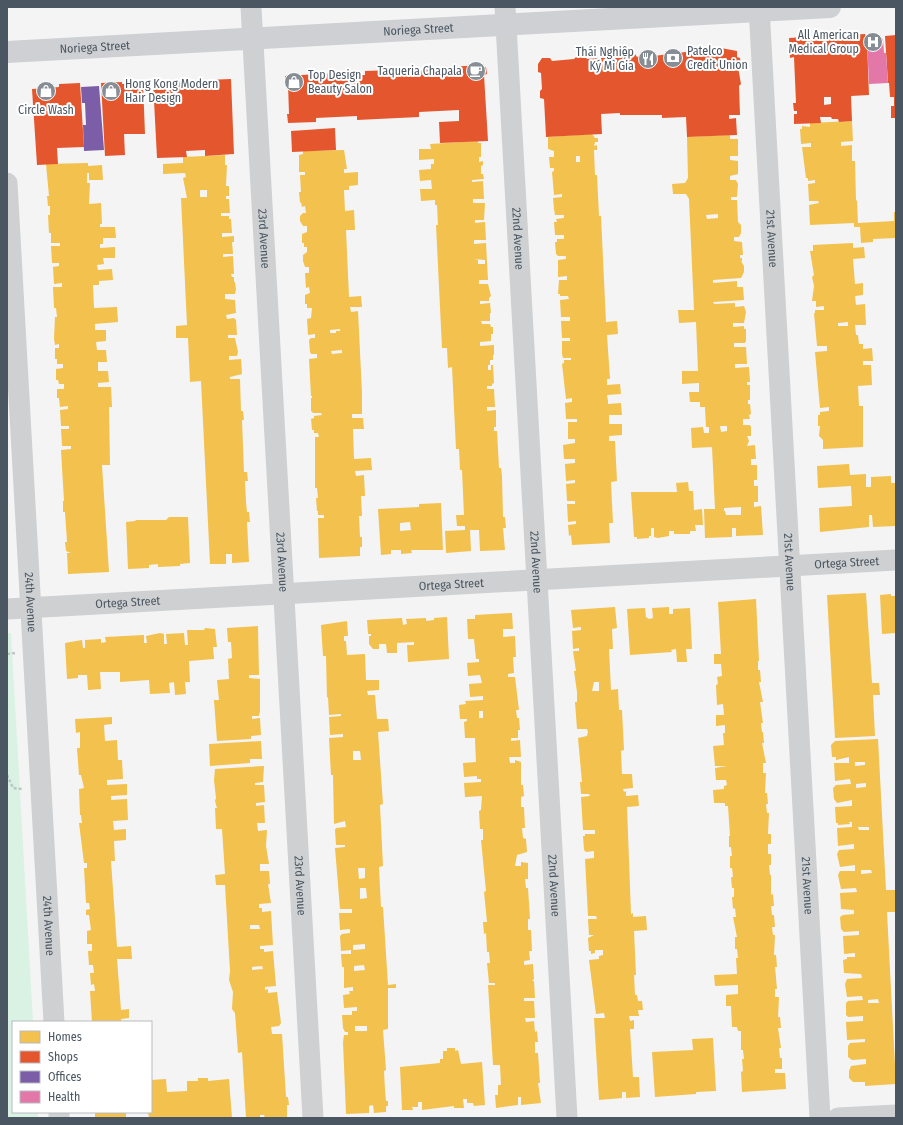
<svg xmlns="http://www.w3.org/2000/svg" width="903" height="1125" font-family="'Fira Sans Condensed',sans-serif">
<rect width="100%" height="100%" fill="#f4f4f4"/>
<polygon fill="#d9f2e3" points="7,633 11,633 33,1022 13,1022 13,1112 38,1112 38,1118 7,1118"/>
<g fill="#f2c14e" fill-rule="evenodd">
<polygon points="852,121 853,141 841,142 841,146 852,145 852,161 855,161 856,201 857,200 858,223 894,221 894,212 896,212 896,238 873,239 873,242 861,243 860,227 854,227 854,223 810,225 809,205 819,203 818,201 809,201 808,184 815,183 815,180 808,181 808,178 806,178 802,147 811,147 811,143 801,144 800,129 802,129 802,126 810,127 810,123"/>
<path d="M592 134 595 138H598V142H595L594 146 597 145V150H594L595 175H597L599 216H601L606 322 617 321 618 334 607 335 610 379H607V385L620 384 621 394 607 395 608 401V404L621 403 622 415H609V424H622V435L609 436V441H615L617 481 611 482 613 523H609L610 543 572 545 571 535 569 536 568 525 576 524V521L568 522 567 504H575V501H567L566 484 575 483V480L566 481 565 464 575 463V459H564L563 445 575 443V439H568V422H577V419H566L565 403 572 402V398L566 399 562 364 564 363V360H571V358H563L562 354V341H570V338H562L561 321H570V317H561L560 300 569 299 568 296H560V294H558L559 280H567V276L558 277V260L566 259V256H558L556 254 555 242H557V239H564V235H555L554 222H557L556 219 564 218V215H555L554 209 553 198 562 197V194L554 195 552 172 554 171V168H550L549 157H554V151L548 149V137ZM576 156H580V162H576Z"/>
<path d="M730 135V139H738V156H730V160L738 161V174L730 176V180H736L738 184 737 197H731V200H737L738 222 741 225V233L739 237H734V241L742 242 743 255H740V258H742V261H741L744 266V272L741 278 713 280V283L737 281V287H743L744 300 713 302 714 304 735 303V307L744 306 746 312 744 323H733V327L744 326V329H746V341L745 343H734V347H746L747 364H735V368L749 367 750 382H747V385H750V400H748V404H750L751 414 749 415 750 419H743V425H750L751 427V436H747L749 441 747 446 755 445 756 459H751V465H757V480H754V486H758V502H754V507L761 506 763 535 736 536V528H732V537L705 538 704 509H715L712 447 692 448 691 428 703 427 704 433H709V427H706L705 407H700V402H690L689 392H699V383L682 384V371H698L696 322 679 323 678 310H694L689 199 686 194H673L672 184 685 183 688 178 687 137ZM718 214V218L707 219 706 215ZM720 426H727V431L721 432ZM741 507V515H726L725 511H724V508Z"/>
<path d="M478 141V143H481V157H479V162L483 161V165L481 166V174H483L484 179 472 180V182L483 181 484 199H473V203H485L484 220H475V223L485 222 486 240H474V244L486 243 488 280H479V284H488L491 296 489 298V301H480V304L490 303 491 313H490V321H481L482 324H490L491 327H493V334H491V341L480 342V346L494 345V355H493V360H490V365H488V370H491V365H493L494 383 492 384V386H487V389H494L495 407H487V411L496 410V427H494V431H497L499 468H501L502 476 503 517H505L506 528H503L505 550 480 551 479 530H470L471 551 446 553 445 531 465 530V526H457L456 515H464L462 470H460L459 449H456L452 367 448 368 447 348H442L436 225H438L437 205H435V200L421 201 420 189H432L431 180 420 181 419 170 431 169V164H434V159L419 160V149H431L430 144ZM474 259 485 260V264H478V260Z"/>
<path d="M344 150 347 169H344V173L358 172V185L349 186V190H344L345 211 354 210 355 230H346L349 297 361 296 362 307H350L351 312 358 311 362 393V414H352V418H363L364 429H353L354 459 371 458 372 470 355 471 356 476 364 475 365 496H361L362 516H359L360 537H362V547H360V556L319 558 318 518H324V515H318V511H317L316 498H318L317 488H315V437H319L318 433H314V430H312L311 419 314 418V416L322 415 321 413H313L311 411V398H312V396H311L309 359 317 358V354H311L310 352 309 340 311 338H315V334L308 335 307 319 311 318 312 308H307V304H305V295L310 293 309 287 306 288 305 273H309V267H305L303 261V255L307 252V247H304V243H302V234L307 232V226H303L300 221V216L303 213H306L305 206 302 207 301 202 300 203 299 192H301L300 175H305V172H299V155L303 154V151ZM340 329V331H336V333H330V330ZM342 350V353L332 354 331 351Z"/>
<path d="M225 155V165H227L226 186H229V196H226V199H229L230 213H221V216H229V219H231L232 233H222V237L234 236V242H232L233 254H223V257L233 256 234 274H231L232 277H234V282H235L236 289 235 294H225V299L235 300 236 313 226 315 227 319 234 318 236 320 237 335H228V338H235L238 352 237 356H229V360L241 359 242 374 230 377V379H240L241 411H243L244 420H242L244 472H247L248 481H245L246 502 247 512H249L250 522H247L249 562 232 563V554H226V564H210L201 381 190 382 188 338H176V326L187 325 181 198H187L183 178 186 177 185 173 163 174V164L183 163V157ZM200 190H207V197H200Z"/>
<polygon points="88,163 88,166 102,165 103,180 89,180 89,173 87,173 87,183 90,183 89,204 101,203 102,224 100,224 100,227 115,227 116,238 103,238 103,244 100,244 100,248 115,247 115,258 103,258 104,264 97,265 98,270 112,269 113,280 99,281 99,285 93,285 94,308 117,307 118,322 95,324 95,330 106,330 106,341 96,342 97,350 106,350 107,362 98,362 98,371 108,371 109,382 98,383 98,387 111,387 112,407 109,407 110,465 102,465 109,572 68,574 67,553 71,553 66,551 65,542 67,542 65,512 63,512 63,501 64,501 61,450 71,449 71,446 62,446 61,429 69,429 69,426 61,426 60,410 68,409 68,406 60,407 59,398 57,398 57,389 64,389 64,384 59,384 58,380 56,380 56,369 63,368 63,364 57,364 57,359 55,359 55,348 59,348 59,344 55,345 54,339 55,317 57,317 56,308 54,308 53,287 62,287 62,283 54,284 53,267 59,266 59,263 52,263 51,246 60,246 60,243 51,243 51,233 49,233 48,215 50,215 50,206 48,206 47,196 49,196 46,164"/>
<path d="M853 243V248L864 247 865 258 853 259 855 284 863 283V295L855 296 856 305 865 304 866 325H855L856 335H858L859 344H863V349L872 348 873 361H863V365H871L872 385 858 386 859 406H863V447L823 449V440L819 436 820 426H818V415H820V412L829 411V407L820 408 815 352 827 351V346H817L814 313H815V310H824V306L816 307V301H812L814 286 812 277 814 275 810 251H813V245ZM848 322V326H838V323Z"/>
<polygon points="849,464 850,475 866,474 866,487 871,487 871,477 891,476 891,483 896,483 896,526 873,527 872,515 869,515 869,527 820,532 819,508 852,506 851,486 818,488 817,466"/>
<polygon points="688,482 689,491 693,491 694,510 702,509 703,525 695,525 696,531 690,531 690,534 674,534 674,531 669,531 669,536 658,538 654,537 654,528 651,528 651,536 649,536 649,538 637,539 637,537 634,537 631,492 677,492 676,483"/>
<path d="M441 503 443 550H411L412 553 401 554V550H391V554L381 555 378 509 419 507V504ZM410 522 411 530 400 531V523Z"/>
<polygon points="169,517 188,517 190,563 180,564 180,566 158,567 158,564 149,565 149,568 128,569 126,522 135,521 136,520 166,520"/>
<polygon points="866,593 872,683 879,683 880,695 873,695 875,736 835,738 827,595"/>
<polygon points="891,594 891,596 896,596 896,633 882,634 880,595"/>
<polygon points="756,599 759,661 758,661 758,670 760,670 761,682 759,682 763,702 760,702 763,723 761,723 762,732 763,732 764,743 762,743 766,763 763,763 763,773 766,773 765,793 767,793 768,804 766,804 767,813 769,813 768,834 771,834 771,844 768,844 768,854 771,854 771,865 769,865 770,875 771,875 771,895 773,894 774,906 771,906 772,915 774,915 775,927 772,927 773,935 775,935 774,955 776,955 777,967 775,967 777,989 775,989 775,997 779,997 778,1017 780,1017 781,1028 778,1028 781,1048 779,1048 780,1058 782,1058 782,1069 775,1069 775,1073 785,1073 786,1089 742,1092 741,1072 743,1071 742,1059 744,1059 743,1050 741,1050 741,1031 738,1031 737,1027 732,1027 731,1006 726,1006 726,995 738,994 738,985 715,986 714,975 737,974 736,958 738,958 737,949 735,949 735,937 737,937 733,917 736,917 735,908 733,909 732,897 734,897 734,888 732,888 731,877 733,877 732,868 730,868 730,856 732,856 731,847 729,847 729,836 730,836 728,806 725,806 725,803 714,803 713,790 724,789 724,786 727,785 726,780 716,780 715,768 727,766 715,766 713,746 724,745 723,733 725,733 725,725 716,726 716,715 724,715 723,704 717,705 716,685 718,684 717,677 722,676 721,664 714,664 714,654 721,654 718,602"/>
<path d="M615 607 617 628 612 629 613 649H609L611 690 618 689 619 710H622L624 750 621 751 622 774H632L633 788 623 789 624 792 626 791V796L638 795 639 806 627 807 631 914 633 913V917L646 916 647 930 634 931 636 975H634L635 995H637L638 1001H642L643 1010H638L639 1016H629L630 1021 634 1020V1029H630L633 1077H639L640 1097 626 1098V1092H622V1098L599 1100 594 1018H605L604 1013 596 1014 589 960 599 959V956L603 955V950H595V953L591 954V951H589L588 938 594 935H589L588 919H597L596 916H588L585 859 594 858V851L586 852 584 850 583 836H585V834H595V830H583L581 797 590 796 589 794H581L580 782H582L578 738 587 736 588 732 587 729H577L575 702H577V692L574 671H576L573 651H579V648L573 649 572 631 581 630V627L573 628 571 610ZM594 682H599V691H592Z"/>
<polygon points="669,607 669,614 673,614 673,609 690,608 692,649 686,649 687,662 677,662 676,649 671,650 672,652 630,655 627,609 645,608 646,617 649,619 653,618 652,608"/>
<path d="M512 613 513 629H503V637L515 636 516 657H513L514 673 508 674V677H515L519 710H516L517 718H519L520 730H518V738H511V741L520 740 521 757H509L510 763H515V760L521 762V785H523L524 796 521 797V807H524L525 828H522L523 838 526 839 527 852 517 855 515 866H521V862L528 863V879H525L526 888H528L530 919H528V930H531L532 951H529L530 960 524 961V965L533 964 534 979 532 981H534L535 998H524V1001H534L535 1018H525L526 1022 534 1021 535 1032 537 1031 538 1042H535V1053H538L540 1083H538L541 1103 521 1105V1097H518V1105L496 1108 495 1095H498V1085H501L500 1065H493L488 985H495V983H489L487 963H490L489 952H487L486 933 484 934 483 922H487L484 892 486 891 481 840H483V829H480L479 811 481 810 482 796 465 797 464 783 481 782V779H477V776L464 777 463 763 476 762 475 740V738H465L464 722 467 721V719H460L459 705 466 704 465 701 483 700V696L470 697 469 684 482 683 480 675 468 676 467 663 479 662V659H476L474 639H468L467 619H475V615ZM479 711H483V718H479Z"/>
<polygon points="447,617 449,659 408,662 407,645 414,645 414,642 397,643 397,653 387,653 386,644 379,644 379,649 373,649 369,644 369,636 371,636 371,634 368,634 367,620 402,618 403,625 407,624 406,619 426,618 426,621 434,620 434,618"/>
<path d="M347 621 348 636H344V641H346L347 655 365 654 366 680H379V690L367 691 368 695H375L377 719H388L389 731 378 732 383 804 380 805 383 866 379 867 381 907H383L388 985 396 984V988H388V1029L383 1030 386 1070 384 1071 385 1090 386 1101H388V1106H386V1112L374 1113 373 1105 369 1106V1113L346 1114 343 1042 344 1035H348V1032H345L343 1028 342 1015H352V1011H357V1007L344 1008 343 995 350 994 349 991H353V987L344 988V967H342L341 954H351V950L341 951 340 936 342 934 350 933V929L340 930 339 913H352V909H340L335 848 345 847V845H336L335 830 336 828 346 827 345 821 334 824 333 775H331L329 738 343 737V734L330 735 329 717 341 716V714L329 715 328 697 327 698 326 656H323L321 625ZM353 751H360L361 760H353ZM358 868H365V878L359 879ZM360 888H366L367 898 360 899ZM365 944V949L353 950V945ZM364 965 365 970 354 971V966ZM355 1026H367V1031H355Z"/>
<polygon points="258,626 259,675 249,675 249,678 260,679 260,711 259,716 252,716 252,719 260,718 261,735 251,736 251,739 217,741 214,700 219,700 217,680 229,679 228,659 232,658 231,642 228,642 227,628"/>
<polygon points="205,628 215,629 217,647 213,647 214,659 189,661 190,682 185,682 186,694 175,695 174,682 169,683 170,693 150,694 149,680 120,682 120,672 100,672 101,689 88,690 87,675 78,675 78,678 67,679 65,643 82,640 83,648 85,648 85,640 101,639 101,643 106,642 105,637 144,635 144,643 147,643 146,636 160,633 164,634 164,644 167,644 166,634 184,633 185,645 188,645 187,630 204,630"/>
<polygon points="112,717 112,724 104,725 105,741 117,740 118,760 122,760 123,779 107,780 107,785 127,784 127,795 111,796 111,800 127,799 128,820 113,821 114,830 126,829 126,840 114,841 115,861 111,861 117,947 131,946 132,959 117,959 121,1010 129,1009 129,1018 121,1019 122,1022 92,1022 90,991 95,991 94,984 91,985 90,973 94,973 93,965 89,965 88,951 92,951 92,944 87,944 87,931 91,930 89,915 86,915 86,910 90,909 89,903 86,903 84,868 87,868 87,863 84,863 79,823 82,823 81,815 80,815 79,789 84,788 81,775 79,775 77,748 80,748 80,732 76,733 75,719"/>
<path d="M878 739 886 890H896V912H887L896 1084 865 1086V1082H853L849 1078V1071L851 1066 866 1064V1059L852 1060 848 1057V1046L850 1043 865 1042V1039L847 1040 846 1022 863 1021V1016L848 1017 846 1015V1003L848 1001 863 1000 862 996 847 997 845 984 847 979 862 978 861 974 844 973 843 960 847 959V957H855V953L844 954 843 936 859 935V931L844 932 841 929 840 917 843 915 854 914V910L841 909 840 893 857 892 856 888 841 889 838 875 840 871H855V865L840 867 837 854 839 850 854 849V844L838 846 837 828 852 827V822H849L850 824 838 825V823H836L835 807 852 806V800L837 803 834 799 833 788 836 785 851 784 850 779 835 781 834 763H849V757L836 760V757H832L831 745 835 741ZM855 762H865V765L855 766ZM866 783V787L856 788V784ZM858 827H869V830H859ZM861 870H871L872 873 861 874ZM878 999 879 1003H868V1000Z"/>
<polygon points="261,741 262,759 250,759 250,763 210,766 209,744"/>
<path d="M264 766 263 782 255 783V785H264L265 802 256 803V806L264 805 265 823H257L258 831 267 830 266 846 269 864H260V871H269L270 884H268L271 903 259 904V908H262V912L271 911 273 945 260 946V949H264V952L273 951 276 986 265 987V990L268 989V993L277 992 281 1023 279 1026 271 1027 272 1034H282L286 1097H288L289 1105H287V1117L265 1118 264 1115H260V1118H246L242 1052 238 1053 235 1013 232 1009 233 992 229 980 230 971 225 885H216L215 875 225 874 222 829H216L215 808H217L215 801 216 798 214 780 215 769ZM250 925H259L260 929H250ZM262 966 263 969 252 970V967Z"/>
<polygon points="713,1038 716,1091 696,1092 696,1094 655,1097 652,1052 693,1050 692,1039"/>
<polygon points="447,1048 455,1048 455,1051 458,1050 461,1064 482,1062 485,1105 474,1106 473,1103 467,1103 467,1099 463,1099 464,1108 454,1108 454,1106 422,1110 422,1102 418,1102 418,1107 412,1107 413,1110 402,1110 400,1067 440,1063 440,1059 443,1059 443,1051 447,1051"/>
<polygon points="198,1078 208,1078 208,1081 229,1079 232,1118 149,1118 148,1112 151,1112 151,1080 166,1079 167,1092 187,1091 187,1081 198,1081"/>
<rect x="95" y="1112" width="31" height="6"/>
</g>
<g fill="#e4572e" fill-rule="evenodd">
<path d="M865 34 867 41 869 95 851 96 852 121 839 122 838 119H832L831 117H820L821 123 794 124V114H797V111H794L793 103H796L794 57 790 58 789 38 805 37 806 41 830 40V36ZM824 97H831V104L824 105Z"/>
<polygon points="896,35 896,118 891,118 891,106 894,106 894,97 890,97 889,83 888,83 885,36"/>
<polygon points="721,48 737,51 737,57 740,58 741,65 738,67 741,84 739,86 740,115 729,115 729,119 736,118 737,135 687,137 686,117 662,118 662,115 620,115 620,113 601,114 602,134 546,137 544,99 540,98 540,91 542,89 541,73 538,72 538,64 542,58 550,58 552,61 574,59 576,57 585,56 587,59 602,58 604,55 620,57 621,55 625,54 627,57 630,57 631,54 635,54 637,57 640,56 643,53 652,52 654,56 669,54 670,51 678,51 679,53 697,50 698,53 701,52 702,49 709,49 711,52 720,51"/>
<polygon points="484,65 484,68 486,67 487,74 484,75 488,141 440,143 439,122 459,121 459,110 419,112 419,117 357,120 357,116 316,118 316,122 288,123 287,114 289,114 288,84 286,84 285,76 335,73 335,76 344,76 344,72 355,72 355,75 365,75 365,71 396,70 396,72 406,71 406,69 417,68 417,71 426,70 426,68"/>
<polygon points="231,79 234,154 205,156 205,150 186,151 187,157 157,158 153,82"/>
<polygon points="122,82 122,84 143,83 145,134 124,134 125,155 105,156 101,83"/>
<polygon points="80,83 84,147 57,148 58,164 37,165 32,89 59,87 59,84"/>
<polygon points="335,128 336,150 292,152 291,131"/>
</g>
<polygon fill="#7b5ea7" points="99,86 104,150 84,151 83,125 86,125 85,103 82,103 81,87"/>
<polygon fill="#e377a8" points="869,38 883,39 884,53 886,53 888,83 869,84 867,41 869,41"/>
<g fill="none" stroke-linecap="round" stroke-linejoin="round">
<g stroke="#bcc7c4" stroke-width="2.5" stroke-dasharray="3 2" stroke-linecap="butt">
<polyline points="7,654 15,653"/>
<polyline points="7,775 13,788 22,789"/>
</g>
<g stroke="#ced0d2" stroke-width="21">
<path id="s1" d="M251 7 313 1118"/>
<path id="s2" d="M505 7 567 1118"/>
<path id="s3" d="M759 7 820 1118"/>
<path id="s4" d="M7 183 54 1022"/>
<path id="s5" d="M7 609 896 560"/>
<polyline points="59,1112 59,1118"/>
<polyline points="838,1118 896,1115"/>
</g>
<path stroke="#ced0d4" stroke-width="22" id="s6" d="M7 52 830 7"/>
</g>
<defs>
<g id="hospital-disc" transform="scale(1)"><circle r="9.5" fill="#868d94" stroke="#fff"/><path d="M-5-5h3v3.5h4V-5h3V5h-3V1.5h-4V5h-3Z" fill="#fff"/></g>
<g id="bank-disc" transform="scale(1)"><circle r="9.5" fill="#868d94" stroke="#fff"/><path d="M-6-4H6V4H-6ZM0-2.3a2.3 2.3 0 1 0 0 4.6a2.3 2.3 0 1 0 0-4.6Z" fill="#fff"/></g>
<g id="restaurant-disc" transform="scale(1)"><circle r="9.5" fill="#868d94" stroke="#fff"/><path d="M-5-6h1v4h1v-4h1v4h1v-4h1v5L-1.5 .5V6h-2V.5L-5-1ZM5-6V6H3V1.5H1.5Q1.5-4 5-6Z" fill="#fff"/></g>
<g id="cafe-disc" transform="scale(1)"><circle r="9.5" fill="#868d94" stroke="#fff"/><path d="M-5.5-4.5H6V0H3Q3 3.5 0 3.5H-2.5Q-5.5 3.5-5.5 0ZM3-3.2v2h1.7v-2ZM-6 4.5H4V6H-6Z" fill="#fff"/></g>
<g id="shop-disc" transform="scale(1)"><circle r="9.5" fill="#868d94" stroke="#fff"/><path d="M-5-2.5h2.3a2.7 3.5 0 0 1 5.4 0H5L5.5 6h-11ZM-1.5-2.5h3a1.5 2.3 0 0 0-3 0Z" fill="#fff"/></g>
</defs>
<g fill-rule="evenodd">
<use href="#hospital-disc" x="873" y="42"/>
<use href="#bank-disc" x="673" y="58"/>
<use href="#restaurant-disc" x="648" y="59"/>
<use href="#cafe-disc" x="476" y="71"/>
<use href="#shop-disc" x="294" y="82"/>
<use href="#shop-disc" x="46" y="91"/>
<use href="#shop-disc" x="111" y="91"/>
</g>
<g text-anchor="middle" stroke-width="4" stroke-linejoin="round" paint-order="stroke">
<g font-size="12" fill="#4a5661" stroke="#fff">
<text dy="4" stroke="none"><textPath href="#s6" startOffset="412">Noriega Street</textPath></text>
<text dy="4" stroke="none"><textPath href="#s6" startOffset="88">Noriega Street</textPath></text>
<text dy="4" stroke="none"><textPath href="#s1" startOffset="232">23rd Avenue</textPath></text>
<text dy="4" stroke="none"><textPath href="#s2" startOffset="232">22nd Avenue</textPath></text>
<text dy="4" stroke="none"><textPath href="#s3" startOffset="232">21st Avenue</textPath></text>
<text dy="4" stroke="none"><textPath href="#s1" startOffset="556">23rd Avenue</textPath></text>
<text dy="4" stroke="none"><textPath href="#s2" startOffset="556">22nd Avenue</textPath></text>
<text dy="4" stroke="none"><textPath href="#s3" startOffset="556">21st Avenue</textPath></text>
<text dy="4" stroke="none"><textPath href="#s5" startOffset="841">Ortega Street</textPath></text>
<text dy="4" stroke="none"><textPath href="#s5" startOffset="445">Ortega Street</textPath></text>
<text dy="4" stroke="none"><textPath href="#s4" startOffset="420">24th Avenue</textPath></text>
<text dy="4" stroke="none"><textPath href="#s5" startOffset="121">Ortega Street</textPath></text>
<text dy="4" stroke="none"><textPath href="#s1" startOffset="880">23rd Avenue</textPath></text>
<text dy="4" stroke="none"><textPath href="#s2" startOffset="880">22nd Avenue</textPath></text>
<text dy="4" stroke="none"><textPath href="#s3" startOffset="880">21st Avenue</textPath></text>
<text dy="4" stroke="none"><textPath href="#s4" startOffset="744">24th Avenue</textPath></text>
</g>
<g font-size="12" fill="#4a5661" stroke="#fff" text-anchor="end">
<text x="859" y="39">All American<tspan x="859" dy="14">Medical Group</tspan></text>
<text x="687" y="55" text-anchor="start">Patelco<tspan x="687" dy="14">Credit Union</tspan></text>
<text x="634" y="56">Thái Nghiệp<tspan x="634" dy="14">Ký Mì Gia</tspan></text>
<text x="462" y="75">Taqueria Chapala</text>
<text x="308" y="79" text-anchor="start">Top Design<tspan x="308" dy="14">Beauty Salon</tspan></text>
<text x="125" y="88" text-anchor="start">Hong Kong Modern<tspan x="125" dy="14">Hair Design</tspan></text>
<text x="46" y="114" text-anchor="middle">Circle Wash</text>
</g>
</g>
<rect width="903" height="1125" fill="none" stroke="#4a5661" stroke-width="16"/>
<rect x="12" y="1021" width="140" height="92" fill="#ffffff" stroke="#b7bbc0"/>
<rect x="20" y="1031" width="20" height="12" fill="#f2c14e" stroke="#b7bbc0"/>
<text x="48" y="1041" font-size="12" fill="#4a5661">Homes</text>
<rect x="20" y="1051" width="20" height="12" fill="#e4572e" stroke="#b7bbc0"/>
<text x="48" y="1061" font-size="12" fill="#4a5661">Shops</text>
<rect x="20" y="1071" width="20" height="12" fill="#7b5ea7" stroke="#b7bbc0"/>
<text x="48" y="1081" font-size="12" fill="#4a5661">Offices</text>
<rect x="20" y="1091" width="20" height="12" fill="#e377a8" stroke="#b7bbc0"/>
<text x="48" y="1101" font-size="12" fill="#4a5661">Health</text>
</svg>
